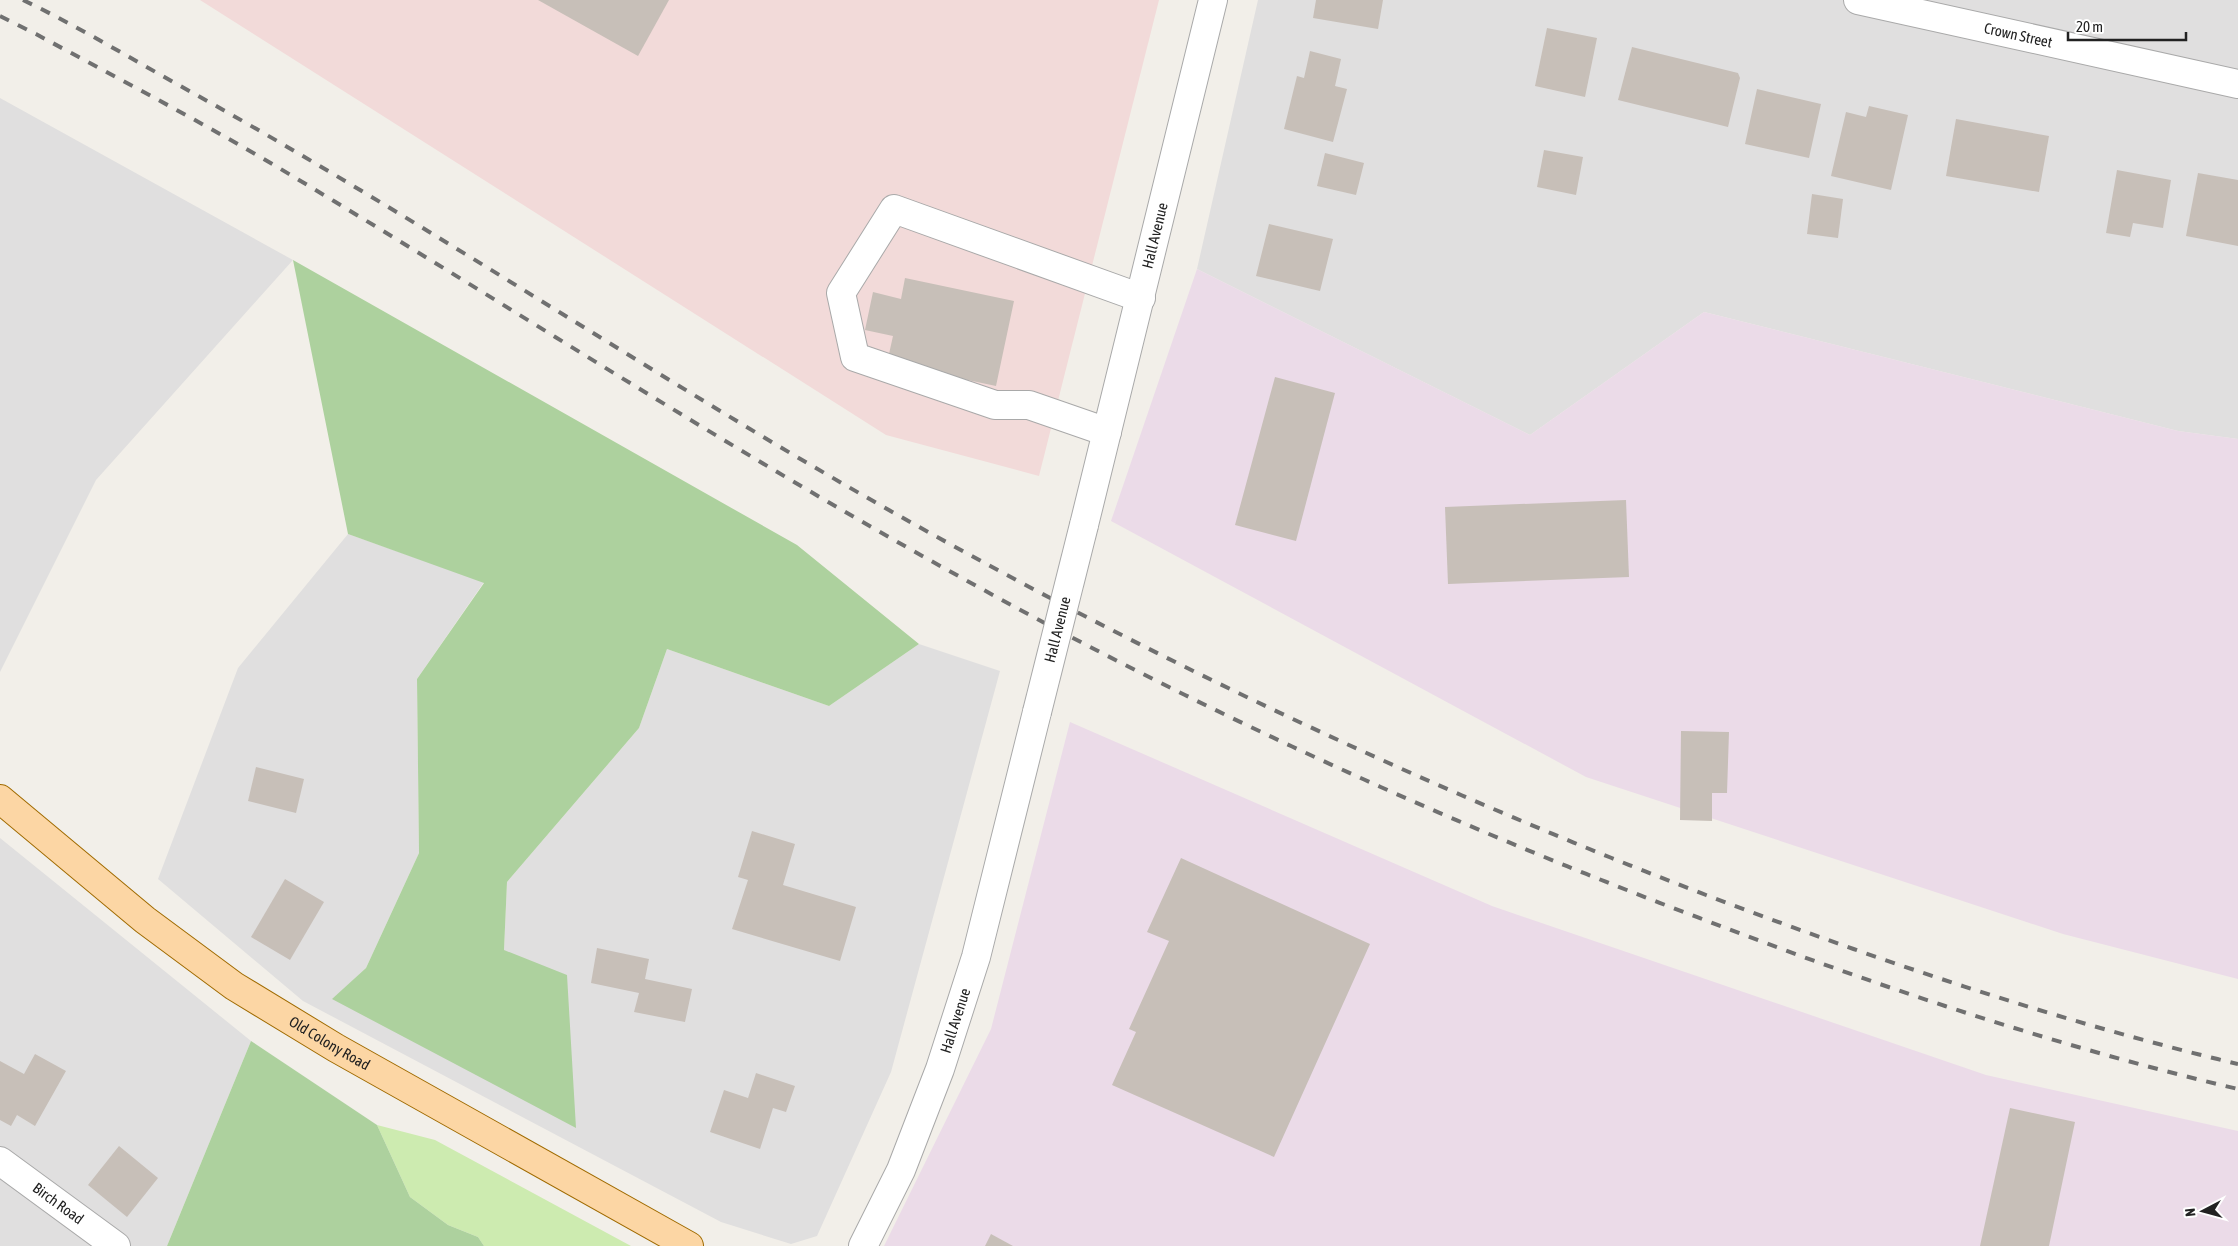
<svg xmlns="http://www.w3.org/2000/svg" width="2238" height="1246" font-family="'Asap Condensed',sans-serif">
<rect width="100%" height="100%" fill="#f2efe9"/>
<g fill="#e0dfdf">
<polygon points="1258,0 2238,0 2238,439 2178,431 1704,312 1530,435 1197,269"/>
<polygon points="0,98 293,260 96,480 0,672"/>
<polygon points="348,534 484,582 417,679 419,853 366,968 333,999 504,950 507,882 639,728 667,649 829,706 919,644 1000,671 891,1072 817,1236 791,1244 721,1222 303,1001 158,879 238,668"/>
<polygon points="0,838 251,1041 167,1246 0,1246"/>
</g>
<polygon fill="#f2dad9" points="200,0 1159,0 1039,476 886,435"/>
<g fill="#ebdbe8">
<polygon points="1197,269 1530,435 1704,312 2178,431 2238,439 2238,979 2063,934 1586,777 1111,521"/>
<polygon points="1070,722 1492,906 1986,1075 2238,1131 2238,1246 884,1246 991,1029"/>
</g>
<polygon fill="#cdebb0" points="377,1125 435,1140 631,1246 484,1246 478,1237 448,1225 410,1197"/>
<g fill="#add19e">
<polygon points="293,260 797,545 919,644 829,706 667,649 639,728 507,882 504,950 567,975 576,1128 332,999 366,968 419,853 417,679 484,583 348,534"/>
<polygon points="251,1041 377,1125 410,1197 448,1225 478,1237 484,1246 167,1246"/>
</g>
<g fill="#c7bfb8">
<polygon points="538,0 669,0 638,56"/>
<polygon points="1316,0 1383,0 1378,29 1313,18"/>
<polygon points="1547,28 1597,38 1585,97 1535,86"/>
<polygon points="1632,47 1738,73 1740,78 1728,127 1618,100"/>
<polygon points="1310,51 1341,59 1335,86 1347,89 1333,142 1284,129 1297,76 1304,78"/>
<polygon points="1757,89 1821,104 1809,158 1745,144"/>
<polygon points="1869,106 1908,115 1891,190 1831,176 1846,112 1866,117"/>
<polygon points="1956,119 2049,136 2039,192 1946,176"/>
<polygon points="1544,150 1583,157 1576,195 1537,187"/>
<polygon points="1325,153 1364,163 1356,195 1317,186"/>
<polygon points="2117,170 2171,180 2163,228 2133,223 2130,237 2106,233"/>
<polygon points="2198,173 2238,180 2238,246 2186,236"/>
<polygon points="1812,194 1843,199 1838,238 1807,234"/>
<polygon points="1269,224 1333,239 1320,291 1256,276"/>
<polygon points="905,278 1014,301 996,386 887,363 893,336 865,330 873,292 901,299"/>
<polygon points="1275,377 1335,393 1296,541 1235,525"/>
<polygon points="1626,500 1629,577 1448,584 1445,507"/>
<polygon points="1681,731 1729,732 1727,793 1712,793 1712,821 1680,820"/>
<polygon points="256,767 304,779 296,813 248,801"/>
<polygon points="752,831 795,844 783,885 856,907 840,961 732,929 748,880 738,877"/>
<polygon points="1181,858 1370,944 1274,1157 1112,1085 1136,1032 1129,1029 1169,941 1147,932"/>
<polygon points="285,879 324,902 290,960 251,937"/>
<polygon points="597,948 649,959 645,979 692,989 685,1022 634,1012 639,993 591,983"/>
<polygon points="35,1054 66,1071 35,1126 17,1115 11,1126 0,1120 0,1061 24,1074"/>
<polygon points="756,1073 795,1086 786,1112 773,1108 760,1149 710,1132 724,1090 748,1098"/>
<polygon points="2010,1108 2075,1122 2049,1246 1980,1246"/>
<polygon points="119,1146 158,1178 127,1217 88,1185"/>
<polygon points="991,1234 1013,1246 985,1246"/>
</g>
<g fill="none" stroke-linecap="round" stroke-linejoin="round">
<g stroke="#a9a9a9" stroke-width="30">
<g id="minor">
<path id="s1" d="M1858 0 2238 84"/>
<polyline points="1107,432 1029,405 995,405 855,357 841,293 894,209 1141,298"/>
<path id="s2" d="M1084 525 1213 0"/>
<path id="s3" d="M0 1161 116 1246"/>
<path id="s4" d="M863 1246 901 1170 940 1069 976 957 1037 712"/>
</g>
</g>
<g stroke="#a06b00" stroke-width="30">
<g id="major">
<path id="s5" d="M0 799 145 920 234 986 336 1048 689 1246"/>
</g>
</g>
<use href="#minor" stroke="#fff" stroke-width="28"/>
<use href="#major" stroke="#fcd6a4" stroke-width="28"/>
<g stroke="#707070" stroke-width="4" stroke-dasharray="10 10" stroke-linecap="butt">
<path d="M23 0C75 25 125 55 175 83 378 195 571 322 770 441 1069 619 1382 771 1706 895 1880 961 2057 1021 2238 1064"/>
<path d="M0 16 36 34C115 77 196 119 274 165 510 306 740 457 982 589 1216 718 1460 828 1710 922 1882 988 2059 1047 2238 1089"/>
</g>
<g stroke="#a9a9a9" stroke-width="30" stroke-linecap="butt">
<g id="minor-bridge">
<path id="s6" d="M1037 712 1084 525"/>
</g>
</g>
<use href="#minor-bridge" stroke="#fff" stroke-width="28"/>
</g>
<g text-anchor="middle" stroke-width="5" stroke-linejoin="round" paint-order="stroke">
<g font-size="15" fill="#222" stroke="#fff">
<text dy="5" stroke="none"><textPath href="#s1" startOffset="164">Crown Street</textPath></text>
<text dy="5" stroke="none"><textPath href="#s2" startOffset="298">Hall Avenue</textPath></text>
<text dy="5" stroke="none"><textPath href="#s6" startOffset="85">Hall Avenue</textPath></text>
<text dy="5" stroke="none"><textPath href="#s4" startOffset="244">Hall Avenue</textPath></text>
<text dy="5" stroke="none"><textPath href="#s5" startOffset="411">Old Colony Road</textPath></text>
<text dy="5" stroke="none"><textPath href="#s3" startOffset="72">Birch Road</textPath></text>
</g>
</g>
<g transform="translate(2203 1211) rotate(264)" stroke="#ffffff" stroke-width="4" paint-order="stroke">
<path d="M0-4L9 19L0 12L-9 19Z" fill="#222222"/>
<text y="-8" font-size="14" font-weight="bold" text-anchor="middle" fill="#222222">N</text>
</g>
<path d="M2068 32v8h118v-8" fill="none" stroke="#222222" stroke-width="2.5"/>
<text x="2076" y="32" font-size="15" fill="#222222" stroke="#ffffff" stroke-width="4" paint-order="stroke">20 m</text>
</svg>
